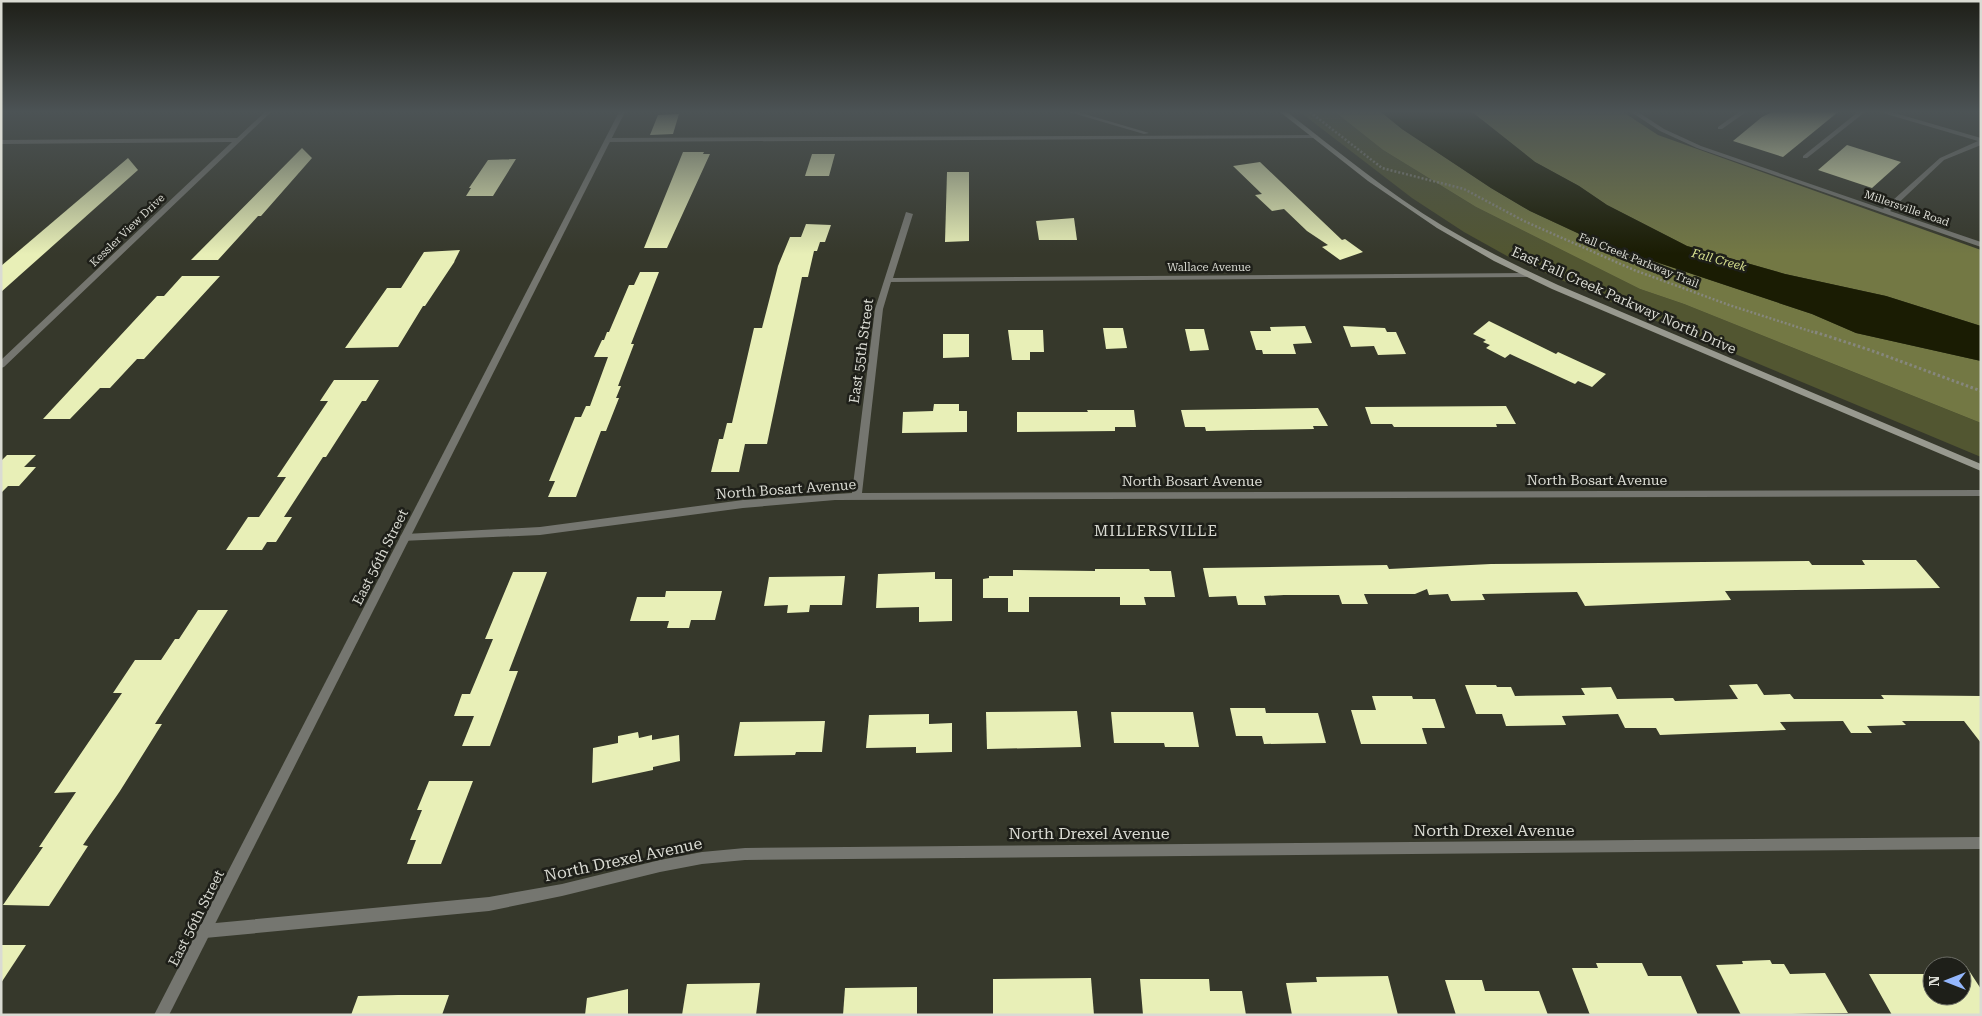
<svg xmlns="http://www.w3.org/2000/svg" width="1982" height="1016" font-family="'Roboto Serif',serif">
<rect width="100%" height="100%" fill="#36382b"/>
<polygon fill="#525631" points="1300,112 1335,112 1383,150 1476,207 1640,289 1684,304 1981,423 1981,457 1611,302 1507,256 1464,232 1412,198"/>
<g fill="#737844">
<polygon points="1335,112 1381,112 1402,129 1491,188 1530,211 1599,243 1812,314 1856,333 1981,361 1981,423 1684,304 1640,289 1476,207 1383,150"/>
<polygon points="1472,112 1623,112 1658,135 1981,250 1981,326 1886,296 1785,274 1687,246 1607,205 1579,186 1535,162"/>
</g>
<polygon fill="#1a1c03" points="1381,112 1472,112 1535,162 1579,186 1607,205 1687,246 1785,274 1886,296 1981,326 1981,361 1856,333 1812,314 1599,243 1530,211 1491,188 1402,129"/>
<g fill="#e8efb7">
<polygon points="1772,112 1838,112 1783,157 1733,141 1762,117"/>
<polygon points="679,114 673,134 650,135 658,115"/>
<polygon points="1847,145 1901,162 1872,188 1818,170"/>
<polygon points="302,148 312,158 261,216 258,216 218,260 191,260"/>
<polygon points="683,152 704,152 703,154 710,154 667,248 644,248"/>
<polygon points="812,154 835,154 829,176 805,176"/>
<polygon points="128,158 138,170 1,292 1,266"/>
<polygon points="516,159 493,196 466,196 471,188 469,188 488,160"/>
<polygon points="1260,162 1342,240 1345,239 1363,252 1340,260 1322,247 1328,245 1307,231 1284,209 1272,211 1255,195 1262,194 1233,166"/>
<polygon points="947,172 969,172 969,241 945,242"/>
<polygon points="1074,218 1077,240 1039,240 1036,221"/>
<polygon points="806,224 831,225 825,242 820,242 817,251 814,251 808,277 802,277 767,444 745,444 739,472 711,472 719,439 723,439 727,423 732,423 754,328 762,328 778,266 790,237 801,237"/>
<polygon points="460,250 454,262 455,261 425,306 423,306 398,347 345,348 387,288 401,288 424,252"/>
<polygon points="640,272 659,272 631,344 634,344 618,386 621,386 616,398 619,398 606,431 601,431 576,497 548,497 555,481 549,481 575,417 581,417 586,406 590,406 608,357 594,357 602,340 604,340 607,332 609,332 629,285 634,285"/>
<polygon points="182,276 220,276 144,359 137,359 110,388 100,388 70,419 43,419 157,296 164,296"/>
<polygon points="1489,321 1556,354 1558,352 1606,374 1592,387 1578,381 1575,384 1510,354 1505,358 1486,348 1490,345 1483,342 1486,340 1473,334"/>
<polygon points="1305,326 1312,343 1293,344 1296,354 1263,354 1262,350 1256,350 1250,331 1271,331 1270,327"/>
<polygon points="1343,326 1385,328 1387,332 1396,332 1406,354 1378,355 1374,346 1351,347"/>
<polygon points="1103,328 1123,328 1127,348 1106,349"/>
<polygon points="1185,329 1204,329 1209,350 1190,351"/>
<polygon points="1008,330 1043,330 1044,352 1030,352 1030,360 1012,360"/>
<polygon points="943,334 969,334 969,357 943,358"/>
<polygon points="334,380 379,380 366,401 362,401 326,457 323,457 284,517 292,517 276,542 267,542 262,550 226,550 248,517 259,517 286,477 277,477 328,401 320,401"/>
<polygon points="934,404 959,404 959,411 967,411 967,432 902,433 903,412 933,411"/>
<polygon points="1506,406 1516,424 1496,424 1497,427 1394,427 1392,424 1371,424 1365,407"/>
<polygon points="1318,408 1328,426 1313,426 1314,429 1251,430 1206,431 1205,427 1185,427 1181,410"/>
<polygon points="1087,410 1134,410 1136,427 1115,427 1115,431 1017,432 1017,412 1088,412"/>
<polygon points="7,455 36,455 24,467 36,467 19,486 8,486 1,493 1,461"/>
<polygon points="1862,560 1916,560 1940,588 1725,591 1731,600 1585,606 1577,592 1482,594 1485,600 1451,601 1448,594 1429,595 1427,589 1415,594 1364,594 1368,604 1342,604 1339,595 1284,595 1264,596 1266,605 1238,605 1236,596 1209,597 1203,568 1387,565 1389,569 1491,564 1809,561 1812,565 1865,565"/>
<polygon points="1095,569 1149,569 1150,571 1171,571 1175,597 1144,597 1146,605 1120,605 1120,597 1029,597 1029,612 1008,612 1008,598 983,598 983,579 989,578 989,576 1013,576 1013,570 1095,571"/>
<polygon points="513,572 547,572 509,671 518,671 490,746 462,746 474,716 454,716 462,694 470,694 493,639 485,639"/>
<polygon points="935,572 935,579 952,579 952,621 919,622 919,607 876,608 878,574"/>
<polygon points="845,576 842,605 810,605 809,612 787,613 788,605 764,606 769,577"/>
<polygon points="666,591 722,591 715,620 691,620 689,628 667,628 669,621 630,621 637,597 665,597"/>
<polygon points="198,610 228,610 155,724 162,724 120,791 83,845 88,846 49,906 3,905 43,847 39,847 76,792 54,793 122,693 113,693 135,660 161,660 175,639 179,639"/>
<polygon points="1757,684 1764,695 1790,694 1794,699 1884,699 1881,695 1981,696 1981,743 1964,721 1902,721 1906,725 1867,726 1872,733 1851,733 1843,721 1780,722 1786,730 1660,735 1656,728 1625,728 1618,714 1562,716 1566,725 1506,726 1502,714 1476,714 1465,685 1496,685 1497,687 1511,687 1515,696 1585,695 1581,688 1611,687 1617,699 1673,698 1675,701 1738,699 1729,685"/>
<polygon points="1372,696 1412,696 1413,699 1435,699 1445,728 1422,728 1427,744 1361,744 1351,710 1376,710"/>
<polygon points="1230,708 1265,708 1266,713 1318,713 1326,743 1264,744 1262,736 1236,736"/>
<polygon points="1077,711 1081,747 987,749 986,712"/>
<polygon points="1111,712 1193,712 1199,747 1165,747 1164,743 1114,743"/>
<polygon points="929,714 929,724 952,723 952,752 916,753 916,747 866,748 869,715"/>
<polygon points="825,721 822,752 796,752 795,755 734,756 740,722"/>
<polygon points="638,732 639,738 652,735 652,740 679,735 680,761 653,767 653,770 592,783 593,748 618,743 618,736"/>
<polygon points="429,781 473,781 441,864 407,864 416,840 410,840 422,810 417,810"/>
<polygon points="1,945 26,945 1,983"/>
<polygon points="1770,960 1772,964 1784,964 1790,974 1825,973 1848,1013 1741,1015 1716,965 1743,964 1742,961"/>
<polygon points="1596,963 1642,963 1648,976 1681,976 1698,1015 1590,1015 1572,968 1598,968"/>
<polygon points="1936,966 1966,966 1981,989 1981,1015 1892,1015 1869,974 1932,974 1932,996 1962,996 1962,966"/>
<polygon points="1388,976 1398,1015 1292,1015 1286,983 1317,982 1316,977"/>
<polygon points="1091,978 1094,1015 993,1015 993,979"/>
<polygon points="1140,979 1209,979 1210,991 1242,991 1246,1015 1143,1015"/>
<polygon points="1445,980 1482,980 1485,991 1539,991 1548,1015 1456,1015"/>
<polygon points="760,983 756,1015 682,1015 687,984"/>
<polygon points="917,987 917,1015 843,1015 845,988"/>
<polygon points="628,989 628,1015 585,1015 587,998"/>
<polygon points="398,995 449,995 442,1015 351,1015 358,996"/>
</g>
<g fill="none" stroke-linecap="round" stroke-linejoin="round">
<polyline stroke="#86877d" stroke-width="2.5" stroke-dasharray="2 2" stroke-linecap="butt" points="1310,112 1382,168 1464,189 1524,221 1634,270 1729,305 1819,334"/>
<polyline stroke="#86877d" stroke-width="3" stroke-dasharray="2.5 2.5" stroke-linecap="butt" points="1815,332 1870,350 1981,391"/>
<g fill="#757670" fill-rule="evenodd">
<polygon points="265,112 271,112 4,367 1,368 1,360 232,142 1,144 1,140 237,138"/>
<polygon points="1069,112 1078,112 1149,133 1144,134"/>
<polygon points="1631,112 1638,112 1664,129 1701,146 1883,209 1940,158 1978,141 1883,113 1882,112 1891,112 1981,138 1981,145 1944,160 1890,211 1981,242 1981,247 1697,148 1660,131"/>
<polygon points="1739,112 1746,112 1722,129 1718,129 1718,127"/>
<polygon points="1858,112 1865,112 1807,158 1803,158 1803,156"/>
<polygon points="1316,135 1318,136 1318,138 608,142 605,140 608,138"/>
<polygon points="906,212 913,214 893,278 1529,273 1533,275 1529,277 891,282 883,309 862,493 1981,490 1981,496 835,500 743,508 540,535 401,541 400,538 401,535 405,534 540,527 743,500 852,493 875,309"/>
<polygon points="1981,837 1981,849 745,860 702,864 660,872 562,896 489,911 205,938 200,936 198,931 200,926 205,924 489,897 562,884 660,860 702,852 745,848"/>
</g>
<polygon fill="#757670" fill-rule="evenodd" points="619,112 625,112 169,1015 154,1015"/>
<path fill="#98998f" fill-rule="evenodd" d="M1280 112H1287C1338 151 1388 193 1443 226 1480 248 1519 267 1558 285L1981 464V471L1552 289 1494 261 1437 228 1368 181Z"/>
</g>
<linearGradient id="sky" x2="0" y2="1"><stop stop-color="#1e1f18"/><stop offset="0.44" stop-color="#4c5355"/><stop offset="1" stop-color="#4c5355" stop-opacity="0"/></linearGradient>
<rect width="1982" height="254" fill="url(#sky)"/>
<g text-anchor="middle" stroke-width="5" stroke-linejoin="round" paint-order="stroke">
<g font-size="11" fill="#dadbd3" stroke="#1e1f19">
<text transform="translate(1907 208) rotate(19)" y="4">Millersville Road</text>
<text transform="translate(127 230) rotate(-44)" y="4">Kessler View Drive</text>
<text transform="translate(1639 260) rotate(22)" y="4">Fall Creek Parkway Trail</text>
<text x="1209" y="271">Wallace Avenue</text>
</g>
<g font-size="12" font-style="italic" fill="#d7e08f" stroke="#1e1f19">
<text transform="translate(1719 260) rotate(15)" y="4">Fall Creek</text>
</g>
<g font-size="14" fill="#dadbd3" stroke="#1e1f19">
<text transform="translate(1624 300) rotate(24)" y="5">East Fall Creek Parkway North Drive</text>
<text transform="translate(861 351) rotate(-82)" y="5">East 55th Street</text>
<text x="1597" y="485">North Bosart Avenue</text>
<text x="1192" y="486">North Bosart Avenue</text>
<text transform="translate(786 489) rotate(-4)" y="5">North Bosart Avenue</text>
<text transform="translate(380 557) rotate(-63)" y="5">East 56th Street</text>
<text transform="translate(196 918) rotate(-63)" y="5">East 56th Street</text>
</g>
<g font-size="15" letter-spacing="1" fill="#dadbd3" stroke="#1e1f19">
<text x="1156" y="536">MILLERSVILLE</text>
</g>
<g font-size="16" fill="#dadbd3" stroke="#1e1f19">
<text x="1494" y="836">North Drexel Avenue</text>
<text x="1089" y="839">North Drexel Avenue</text>
<text transform="translate(623 859) rotate(-12)" y="6">North Drexel Avenue</text>
</g>
</g>
<rect width="1982" height="1016" fill="none" stroke="#dadbd3" stroke-width="5"/>
<g transform="translate(1947 981) rotate(270)"><circle r="24" fill="#1e1f19" stroke="#696a63"/>
<path d="M0-4L9 19L0 12L-9 19Z" fill="#94b7fd"/>
<text y="-8" font-size="14" font-weight="bold" text-anchor="middle" fill="#dadbd3">N</text>
</g>
</svg>
